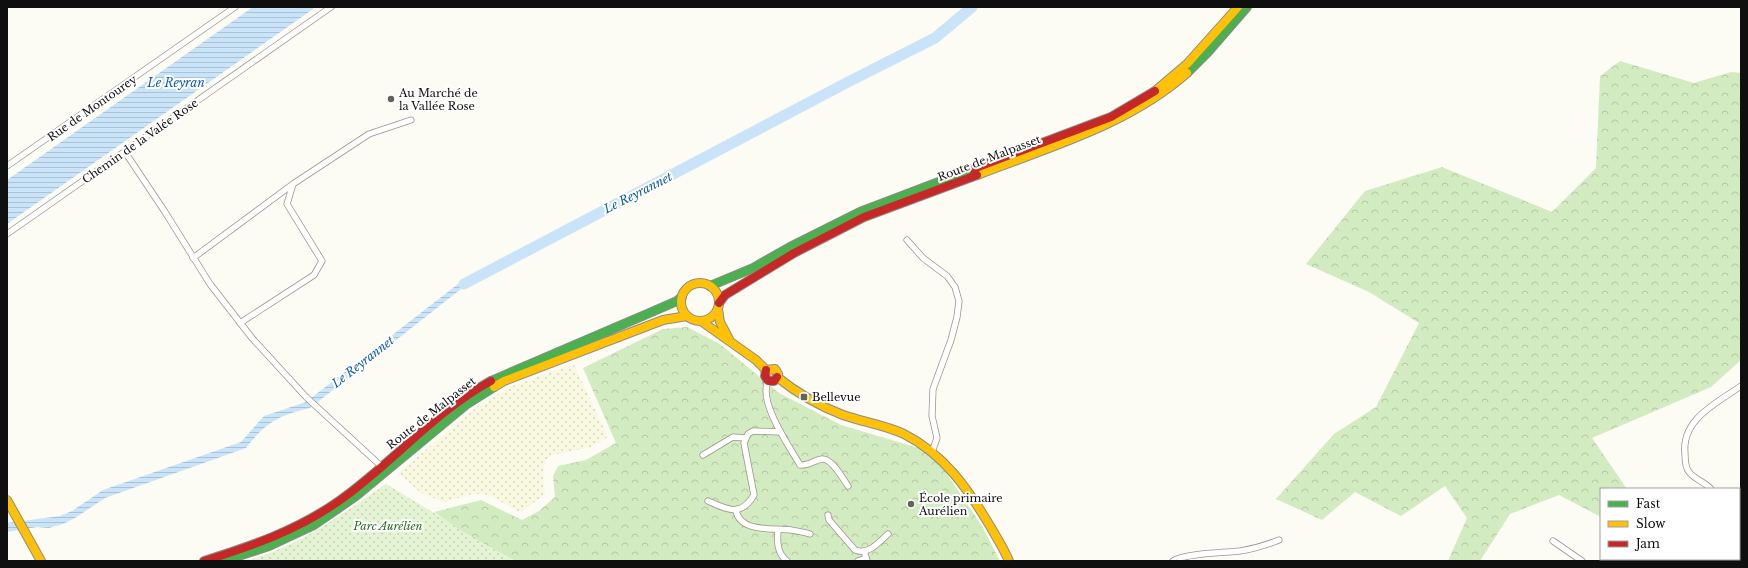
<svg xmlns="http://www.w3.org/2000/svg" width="1748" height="568" font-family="'Libre Baskerville',serif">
<defs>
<pattern id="farmland-dots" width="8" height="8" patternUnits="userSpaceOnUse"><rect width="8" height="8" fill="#f9f8e0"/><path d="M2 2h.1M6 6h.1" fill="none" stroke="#d4d3bf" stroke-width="1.8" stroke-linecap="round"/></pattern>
<pattern id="green-dots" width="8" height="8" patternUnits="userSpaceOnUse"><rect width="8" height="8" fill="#e3f3d3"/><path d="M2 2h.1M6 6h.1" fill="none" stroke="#c2cfb4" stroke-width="1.8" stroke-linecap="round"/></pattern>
<pattern id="forest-crowns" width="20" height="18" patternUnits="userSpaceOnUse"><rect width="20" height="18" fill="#d3ebc0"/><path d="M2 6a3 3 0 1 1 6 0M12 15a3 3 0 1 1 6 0" fill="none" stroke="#b4c8a4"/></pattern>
<pattern id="water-rules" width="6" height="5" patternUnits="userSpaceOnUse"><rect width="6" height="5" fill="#c9e4f8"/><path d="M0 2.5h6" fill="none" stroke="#abc2d3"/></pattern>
</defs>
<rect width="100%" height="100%" fill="#fcfbf4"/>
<polygon fill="url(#farmland-dots)" points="574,365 608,437 591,447 552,455 545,460 543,474 545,494 521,512 515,510 495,498 484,494 472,494 444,502 421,493 398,473 478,406 512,386 547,373"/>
<path fill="url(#green-dots)" d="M386 484 514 561H246C300 546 341 515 386 484Z"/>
<g fill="url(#forest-crowns)">
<polygon points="1620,61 1694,83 1731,72 1741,73 1741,360 1711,387 1592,438 1627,489 1601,489 1601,517 1559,495 1510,514 1480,561 1448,561 1467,518 1445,486 1401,516 1355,492 1322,520 1276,499 1334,434 1376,407 1419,323 1369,292 1306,264 1365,191 1442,167 1552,212 1596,168 1600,76"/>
<polygon points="687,327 720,344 779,393 841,425 932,452 982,526 1000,561 515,561 462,531 434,512 481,500 522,520 539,511 555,497 553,476 558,466 586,460 616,443 583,368 663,329"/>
</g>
<g fill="url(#water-rules)">
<polygon points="253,7 316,7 7,224 7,180"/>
<path d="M476 275 478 279 473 280 452 296 310 408C278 416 266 422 246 448L105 498 75 518 63 524 49 528 37 527 7 532V523L60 516 72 511 103 490 241 442 264 416 306 402 467 277Z"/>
</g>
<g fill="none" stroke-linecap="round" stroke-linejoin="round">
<polyline stroke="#c9e4f8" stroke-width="11" points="464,284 848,82 935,38 972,7"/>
<g stroke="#969592" stroke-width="7">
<g id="street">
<polyline points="125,152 165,212 210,284 252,338 306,397 381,466"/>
<polyline points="7,166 235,7"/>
<polyline points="7,234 331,7"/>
<polyline points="907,240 923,258 947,276 955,287 959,301 957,317 951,340 933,389 932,416 937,438 932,452"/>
<polyline points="193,258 293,184 369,134 411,120"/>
<polyline points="240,323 314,275 322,261 287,204 293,184"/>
<path d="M768 381C758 402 789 446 800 465 809 466 814 460 822 459 832 458 843 479 848 486"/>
<polyline points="703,455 733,437 745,438"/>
<path d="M1711 489C1705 482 1694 479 1689 472 1685 467 1685 459 1685 454 1681 419 1717 403 1741 386"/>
<path d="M708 501C728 510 741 517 754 495L744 443 748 434 753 431 780 432"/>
<path d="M736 510C739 533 775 528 791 530 797 531 804 532 810 534"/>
<path d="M828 515 829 520 855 550C869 555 878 543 888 534"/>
<polyline points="1739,528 1741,529"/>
<path d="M778 530C777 542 777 553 787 561"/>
<polyline points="1553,541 1582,561"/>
<polyline points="864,551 867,561"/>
<polyline points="858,561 866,558"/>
<path d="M1173 561C1185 553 1224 553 1240 551 1254 549 1266 545 1279 540"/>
</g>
</g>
<g stroke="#8c8c89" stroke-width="10">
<g id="fast">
<polyline points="1187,73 1208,52 1247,7"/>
<polyline points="710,286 753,268 790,247 860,212 973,169"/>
<polyline points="491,381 647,314 677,301 682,297"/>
<polyline points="223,561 269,546 314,525 356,496 467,404 494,387"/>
</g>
</g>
<g stroke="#8c8c89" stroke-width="10">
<g id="slow">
<polyline points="1155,91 1187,64 1238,7"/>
<path d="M977 175C1049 147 1128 125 1187 73"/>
<circle cx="700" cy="302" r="19"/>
<polyline points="718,309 720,322 729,339"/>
<polyline points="701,321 756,360 766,370"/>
<polyline points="766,370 775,369 778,374 777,377"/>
<path d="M777 377C797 393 819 406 843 415 863 422 885 425 904 434 944 454 968 489 990 526 997 538 1004 549 1009 561"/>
<polyline points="494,387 504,381 663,320 687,316"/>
<polyline points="7,500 41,561"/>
</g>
</g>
<g stroke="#8c8c89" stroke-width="10">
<g id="jam">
<polyline points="973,169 1111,117 1155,91"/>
<polyline points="719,303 725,295 794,253 864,217 977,175"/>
<polyline points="766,370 765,376 768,381 774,381 777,377"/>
<path d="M204 561C252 546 298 530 339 501 392 464 434 412 491 381"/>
</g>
</g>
<use href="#street" stroke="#fffefd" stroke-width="5.5"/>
<use href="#fast" stroke="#4caf50" stroke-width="8"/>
<use href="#slow" stroke="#ffc107" stroke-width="8"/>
<use href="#jam" stroke="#c62828" stroke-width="8"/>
</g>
<g fill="#62625f" stroke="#fff" stroke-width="1.5">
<circle cx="391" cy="99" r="4"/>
<rect x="800" y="393" width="8" height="8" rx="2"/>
<circle cx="911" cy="504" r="4"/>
</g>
<g text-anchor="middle" stroke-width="4" stroke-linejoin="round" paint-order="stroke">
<g font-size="11" fill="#0f0f0f" stroke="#fff" text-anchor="start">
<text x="399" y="97">Au Marché de<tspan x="399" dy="13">la Vallée Rose</tspan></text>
<text x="812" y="401">Bellevue</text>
<text x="919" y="502">École primaire<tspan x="919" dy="13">Aurélien</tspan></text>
</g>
<g font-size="11" fill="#0f0f0f" stroke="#fff">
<text transform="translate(92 108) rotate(-35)" y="4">Rue de Montourey</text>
<text transform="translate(140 141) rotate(-35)" y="4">Chemin de la Valée Rose</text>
<text transform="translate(989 158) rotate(-21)" y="4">Route de Malpasset</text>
<text transform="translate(431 413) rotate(-38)" y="4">Route de Malpasset</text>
</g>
<g font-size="11" font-style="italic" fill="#266b1b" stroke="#fff">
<text x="388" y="530">Parc Aurélien</text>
</g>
<g font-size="12" font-style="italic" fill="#115ba8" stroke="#fff">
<text x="176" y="87">Le Reyran</text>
<text transform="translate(638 193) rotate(-27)" y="4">Le Reyrannet</text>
<text transform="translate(363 362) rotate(-38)" y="4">Le Reyrannet</text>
</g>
</g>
<rect width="1748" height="568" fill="none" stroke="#0f0f0f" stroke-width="16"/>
<rect x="1600" y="488" width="140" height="72" fill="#ffffff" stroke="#9f9f9f"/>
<rect x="1608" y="501" width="20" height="6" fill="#4caf50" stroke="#9f9f9f"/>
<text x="1636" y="508" font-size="12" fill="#0f0f0f">Fast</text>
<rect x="1608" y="521" width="20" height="6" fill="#ffc107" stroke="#9f9f9f"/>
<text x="1636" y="528" font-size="12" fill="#0f0f0f">Slow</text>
<rect x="1608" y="541" width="20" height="6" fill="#c62828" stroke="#9f9f9f"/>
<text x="1636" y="548" font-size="12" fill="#0f0f0f">Jam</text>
</svg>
